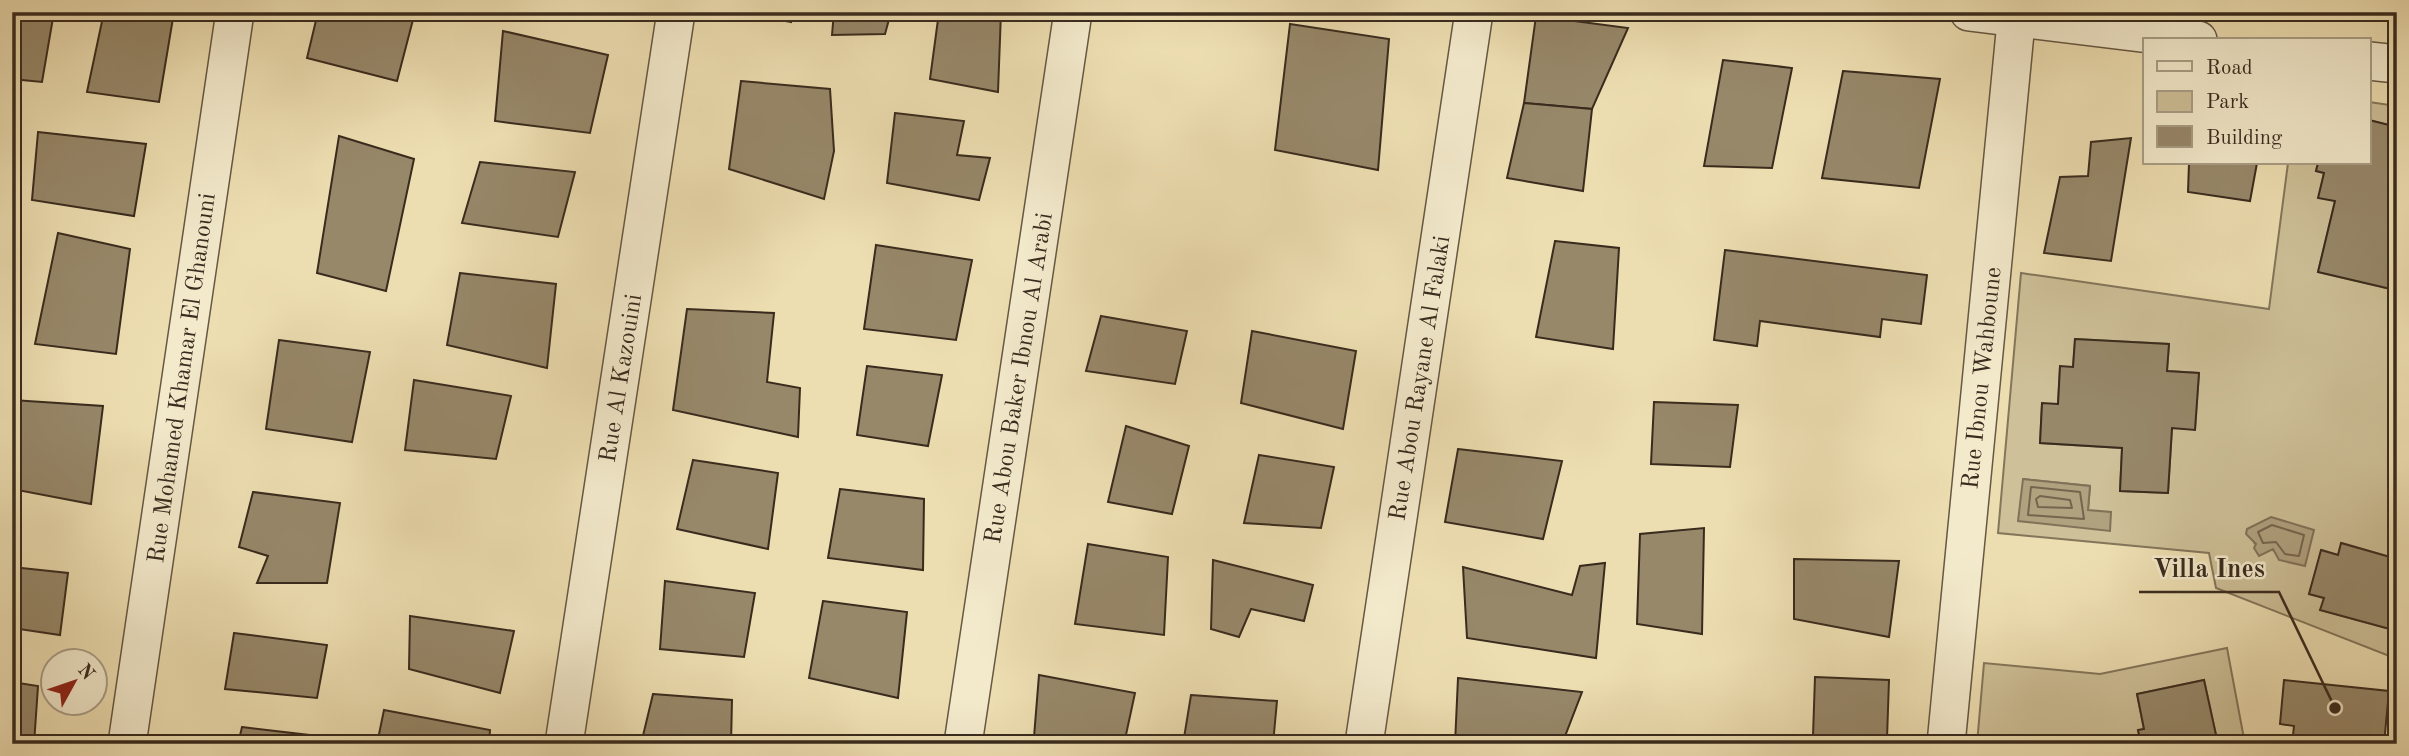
<svg xmlns="http://www.w3.org/2000/svg" width="2409" height="756" font-family="'Old Standard TT',serif">
<rect width="100%" height="100%" fill="#eddeb1"/>
<filter id="stains"><feTurbulence type="fractalNoise" baseFrequency=".00286" numOctaves="4"/><feColorMatrix values="0 0 0 0 .2 0 0 0 0 .09 0 0 0 0 .02 0 0 0 .5 -.17"/></filter>
<radialGradient id="worn" r=".72"><stop offset=".6" stop-color="#630" stop-opacity="0"/><stop offset="1" stop-color="#630" stop-opacity=".3"/></radialGradient>
<g fill="#cec098" stroke="#84765b" stroke-width="2" fill-rule="evenodd">
<polygon points="2369,102 2397,106 2397,127 2369,120"/>
<path d="M2288 163H2318L2316 171 2324 173 2319 197 2335 201 2318 272 2395 290 2397 285V559L2342 543 2338 555 2322 550 2309 594 2324 598 2321 610 2397 631V659L2216 588 2209 553 1998 533 2021 273 2269 309ZM2075 339 2169 344 2167 371 2199 373 2195 429 2172 428 2168 493 2120 491 2122 448 2040 443 2042 404H2058L2060 367H2073ZM2023 479 2090 486 2088 510ZM2313 530 2275 551 2256 544Z"/>
<polygon points="2227,648 2245,744 2218,744 2204,680 2137,694 2144,729 2138,730 2141,744 1977,744 1984,663 2100,674"/>
</g>
<g fill="#b0a17f" stroke="#807258" stroke-width="2">
<polygon points="2023,479 2090,486 2088,510 2111,512 2110,531 2018,521"/>
<polygon points="2271,517 2314,530 2305,566 2279,560 2273,549 2259,556 2254,548 2256,544 2246,534 2247,529"/>
</g>
<g fill="none" stroke-linecap="round" stroke-linejoin="round">
<g stroke="#74664e" stroke-width="2">
<polygon points="2031,487 2080,492 2084,519 2028,515"/>
<polygon points="2040,496 2070,500 2072,508 2038,507 2036,499"/>
<polygon points="2272,525 2304,535 2299,556 2285,554 2276,542 2263,543 2258,532"/>
</g>
</g>
<g fill="#97886a" stroke="#392b1e" stroke-width="2">
<polygon points="12,12 54,12 42,82 12,79"/>
<polygon points="104,12 174,12 159,102 87,92"/>
<polygon points="318,12 415,12 397,81 307,58"/>
<polygon points="738,12 792,12 791,22"/>
<polygon points="834,12 891,12 885,34 832,35"/>
<polygon points="939,12 1001,12 998,92 930,79"/>
<polygon points="1536,16 1628,28 1592,109 1524,103"/>
<polygon points="1290,24 1389,39 1378,170 1275,150"/>
<polygon points="503,31 608,55 590,133 495,121"/>
<polygon points="1723,60 1792,68 1772,168 1704,166"/>
<polygon points="1843,71 1940,79 1919,188 1822,178"/>
<polygon points="741,81 830,89 834,151 824,199 729,169"/>
<polygon points="1524,103 1592,109 1583,191 1507,178"/>
<polygon points="895,113 964,121 957,155 990,158 979,200 887,183"/>
<polygon points="2369,120 2397,127 2395,290 2318,272 2335,201 2318,198 2324,173 2316,171 2318,163 2369,163"/>
<polygon points="38,132 146,144 134,216 32,200"/>
<polygon points="339,136 414,159 386,291 317,273"/>
<polygon points="2131,138 2111,261 2044,253 2060,177 2088,176 2091,142"/>
<polygon points="480,162 575,172 558,237 462,223"/>
<polygon points="2189,163 2257,163 2250,201 2188,192"/>
<polygon points="58,233 130,249 116,354 35,344"/>
<polygon points="1555,241 1619,248 1613,349 1536,337"/>
<polygon points="876,245 972,260 956,340 864,329"/>
<polygon points="1725,250 1927,275 1921,324 1882,319 1880,337 1760,321 1757,346 1714,340"/>
<polygon points="460,273 556,284 547,368 447,345"/>
<polygon points="687,309 774,313 767,382 800,388 798,437 673,410"/>
<polygon points="1101,316 1187,331 1175,384 1086,371"/>
<polygon points="1252,331 1356,351 1343,429 1241,403"/>
<polygon points="2075,339 2169,344 2167,371 2199,373 2195,430 2172,428 2168,493 2120,491 2122,448 2040,443 2042,403 2058,404 2060,366 2073,367"/>
<polygon points="279,340 370,352 352,442 266,429"/>
<polygon points="867,366 942,375 928,446 857,435"/>
<polygon points="414,380 511,396 496,459 405,450"/>
<polygon points="12,400 103,406 91,504 12,489"/>
<polygon points="1654,402 1738,405 1730,467 1651,464"/>
<polygon points="1126,426 1189,446 1172,514 1108,502"/>
<polygon points="1458,449 1562,461 1543,539 1445,522"/>
<polygon points="1259,455 1334,467 1321,528 1244,523"/>
<polygon points="693,460 778,473 768,549 677,529"/>
<polygon points="840,489 924,499 923,570 828,558"/>
<polygon points="253,492 340,503 327,583 257,583 268,556 239,547"/>
<polygon points="1704,528 1702,634 1637,624 1640,534"/>
<polygon points="2341,543 2397,559 2397,631 2320,610 2324,598 2309,594 2321,550 2338,555"/>
<polygon points="1088,544 1168,557 1164,635 1075,624"/>
<polygon points="1794,559 1899,561 1889,637 1794,619"/>
<polygon points="1213,560 1313,585 1304,621 1251,609 1239,637 1211,629"/>
<polygon points="1605,563 1596,658 1467,638 1463,567 1572,595 1580,566"/>
<polygon points="12,567 68,573 60,635 12,628"/>
<polygon points="665,581 755,593 744,657 660,649"/>
<polygon points="823,601 907,612 898,698 809,678"/>
<polygon points="410,616 514,631 500,693 409,669"/>
<polygon points="234,633 327,645 317,698 225,689"/>
<polygon points="1039,675 1135,693 1124,744 1063,744 1034,737"/>
<polygon points="1815,677 1889,680 1887,739 1813,736"/>
<polygon points="1458,678 1582,692 1562,744 1455,744"/>
<polygon points="2204,680 2218,744 2141,744 2138,730 2144,729 2137,694"/>
<polygon points="2284,680 2389,691 2384,744 2292,744 2294,726 2280,724"/>
<polygon points="12,682 38,686 34,744 12,744"/>
<polygon points="653,694 732,700 731,744 641,744"/>
<polygon points="1191,695 1277,701 1273,744 1183,744"/>
<polygon points="384,710 490,730 489,744 377,744"/>
<polygon points="242,727 309,735 309,744 238,744"/>
</g>
<g fill="none" stroke-linecap="round" stroke-linejoin="round">
<g stroke="#665843" stroke-width="40">
<g id="street">
<polyline points="1969,12 2198,40"/>
<polyline points="2369,61 2397,64"/>
<polyline points="127,744 235,12"/>
<polyline points="564,744 676,12"/>
<polyline points="963,744 1073,12"/>
<polyline points="1364,744 1474,12"/>
<polyline points="1946,744 2017,12"/>
</g>
</g>
<use href="#street" stroke="#f3eacc" stroke-width="37"/>
</g>
<g text-anchor="middle" stroke-width="5" stroke-linejoin="round" paint-order="stroke">
<g font-size="24" fill="#392b1e" stroke="#f3eacc">
<text transform="translate(181 378) rotate(-82)" y="8">Rue Mohamed Khamar El Ghanouni</text>
<text transform="translate(620 378) rotate(-81)" y="8">Rue Al Kazouini</text>
<text transform="translate(1018 378) rotate(-81)" y="8">Rue Abou Baker Ibnou Al Arabi</text>
<text transform="translate(1419 378) rotate(-81)" y="8">Rue Abou Rayane Al Falaki</text>
<text transform="translate(1981 378) rotate(-84)" y="8">Rue Ibnou Wahboune</text>
</g>
</g>
<path fill="none" stroke="#392b1e" stroke-width="2.5" d="M2335 708L2279 592H2139"/>
<circle fill="#392b1e" stroke="#f3eacc" stroke-width="2.5" cx="2335" cy="708" r="7"/>
<g font-size="26" text-anchor="middle" font-weight="bold" fill="#392b1e" stroke="#f3eacc" stroke-width="5" stroke-linejoin="round" paint-order="stroke">
<text x="2209" y="577">Villa Ines</text>
</g>
<rect width="2409" height="756" fill="none" stroke="#eddeb1" stroke-width="42"/>
<rect x="14" y="14" width="2381" height="728" fill="none" stroke="#392b1e" stroke-width="3.5"/>
<rect x="21" y="21" width="2367" height="714" fill="none" stroke="#392b1e" stroke-width="2"/>
<rect x="2143" y="38" width="228" height="126" fill="#f3eacc" stroke="#a99e86" stroke-width="2"/>
<rect x="2157" y="61" width="35" height="10" fill="#f3eacc" stroke="#a99e86" stroke-width="2"/>
<text x="2206" y="74" font-size="21" fill="#392b1e">Road</text>
<rect x="2157" y="91" width="35" height="21" fill="#cec098" stroke="#a99e86" stroke-width="2"/>
<text x="2206" y="108" font-size="21" fill="#392b1e">Park</text>
<rect x="2157" y="126" width="35" height="21" fill="#97886a" stroke="#a99e86" stroke-width="2"/>
<text x="2206" y="144" font-size="21" fill="#392b1e">Building</text>
<g transform="translate(74 682) rotate(50)"><circle r="33" fill="#f3eacc" stroke="#a99e86" stroke-width="2"/>
<path d="M0-5L12 26L0 18L-12 26Z" fill="#8f2418"/>
<text y="-10" font-size="19" font-weight="bold" text-anchor="middle" fill="#392b1e">N</text>
</g>
<rect width="100%" height="100%" filter="url(#stains)"/>
<rect width="100%" height="100%" fill="url(#worn)"/>
</svg>
